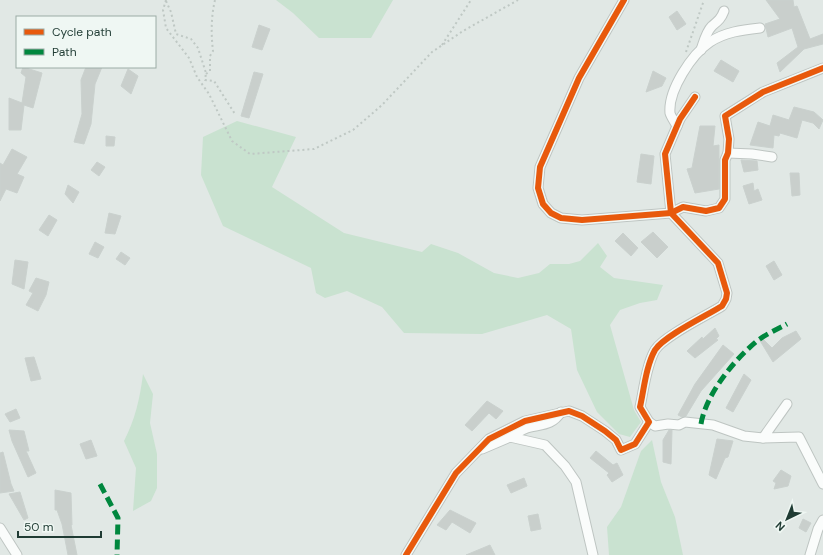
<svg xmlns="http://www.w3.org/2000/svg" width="823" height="555" font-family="'DM Sans',sans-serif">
<rect width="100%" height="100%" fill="#e1e8e5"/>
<g fill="#c9e2d0">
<polygon points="276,0 393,0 371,38 319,38 293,13"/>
<polygon points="237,121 296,137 272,187 344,233 422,252 431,244 458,253 494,273 518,278 539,273 550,264 569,264 580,261 598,243 607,256 600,267 614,278 663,285 657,300 640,303 620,310 610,325 634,410 641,422 630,437 619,434 597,412 577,370 571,329 547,315 482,334 404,333 382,307 347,291 325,298 316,293 311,268 223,226 201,175 203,137"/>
<path d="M143 374 153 394 150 423 157 454V488L151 501 133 511 136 468 124 441C135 420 140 398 143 374Z"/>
<polygon points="652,440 661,482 675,517 683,555 609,555 607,527 621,507 641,451"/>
</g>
<g fill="#c9cfcc" stroke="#cad1ce">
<polygon points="766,0 793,0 794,7 797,6 810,39 823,34 823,44 804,49 780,72 777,63 798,47 792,28 768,37 765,24 780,19"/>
<polygon points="677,11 686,24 677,30 669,17"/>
<polygon points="259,25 270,29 262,50 252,47"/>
<polygon points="721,60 739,71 733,82 714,71"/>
<polygon points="23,67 42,73 33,108 24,105 21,130 9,130 9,98 22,103 26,77 21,73"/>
<polygon points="86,67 102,67 95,84 91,124 84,144 74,142 82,114 81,80"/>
<polygon points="128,69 138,76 131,94 121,86"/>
<polygon points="653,71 666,78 662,86 646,92"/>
<polygon points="254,72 263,74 249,118 241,116"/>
<polygon points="794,107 814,112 823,120 819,129 813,123 802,120 797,138 780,133 779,136 774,135 773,148 750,145 758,122 770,126 773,115 789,120"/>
<polygon points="700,126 715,126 713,146 719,145 719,189 695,193 687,169 692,168"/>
<polygon points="106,136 115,137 114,146 106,146"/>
<polygon points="12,149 27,157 17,174 24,177 17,193 6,189 0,201 0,163 3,165"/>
<polygon points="641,154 654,156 651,184 637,182"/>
<polygon points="741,160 757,161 758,170 744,172"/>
<polygon points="97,162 105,167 99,176 91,170"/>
<polygon points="790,173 799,173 800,195 792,196"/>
<polygon points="753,183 754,191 758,189 762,200 749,204 743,186"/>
<polygon points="68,185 79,192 73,203 65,194"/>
<polygon points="109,213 121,216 115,234 105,233"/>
<polygon points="49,215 57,220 48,236 39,230"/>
<polygon points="653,232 668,247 657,258 641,242"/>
<polygon points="623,233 638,248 631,256 615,241"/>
<polygon points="95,242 104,247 98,258 89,254"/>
<polygon points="121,252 130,258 125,265 116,259"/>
<polygon points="15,260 28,262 24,289 12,284"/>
<polygon points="774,261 782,275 774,280 766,266"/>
<polygon points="36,278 49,282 46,295 38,311 26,305 33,293 29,291"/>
<polygon points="715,328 719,336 716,339 718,340 695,358 687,351 702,337 703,339"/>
<polygon points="796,331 801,339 773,362 759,339 761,337 772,348 782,338"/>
<polygon points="723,345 734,354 701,391 686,416 682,417 678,415 695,384"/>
<polygon points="34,357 41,379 31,381 25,358"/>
<polygon points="744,374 751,380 733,412 726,408"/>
<polygon points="487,401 503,411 496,419 489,413 472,431 465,425"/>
<polygon points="16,409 20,418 10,422 5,414"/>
<polygon points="9,430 24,431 29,451 26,451 36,473 28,477 12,441"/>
<polygon points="669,430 672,430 671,464 663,462 663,440"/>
<polygon points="717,439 733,441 728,457 725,458 716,479 709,475"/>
<polygon points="91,440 97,456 86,459 80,444"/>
<polygon points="596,451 613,465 617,463 623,475 612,482 607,475 609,473 590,458"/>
<polygon points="3,452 11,484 14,491 0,493 0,453"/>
<polygon points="781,470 791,476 788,486 774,489 776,483 773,481"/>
<polygon points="524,478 527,486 511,493 507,485"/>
<polygon points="55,490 71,493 72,525 71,525 77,555 68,555 62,524 57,510 55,510"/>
<polygon points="20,492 28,518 24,520 9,494"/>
<polygon points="450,510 476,523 470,533 452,522 446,530 437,525"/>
<polygon points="538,514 541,529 531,531 528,516"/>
<polygon points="803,519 811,523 806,532 799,528"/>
<polygon points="490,545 495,555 466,555"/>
</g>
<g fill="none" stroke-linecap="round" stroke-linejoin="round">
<g stroke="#bec5c2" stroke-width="11">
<g id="street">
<polyline points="624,0 579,78 540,167 538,188 543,204 551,213 561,218 582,220 671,213 665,154 680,119 695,97"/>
<path d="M701 50C704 41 706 32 712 26 718 21 721 19 724 11"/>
<path d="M677 126C675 122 671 117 670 113 668 90 692 54 710 42 725 32 742 30 760 28"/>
<polyline points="728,153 752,154 772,157"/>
<polyline points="787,404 763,438 799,437 823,484"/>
<polyline points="649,422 655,426 668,424 679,425 685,422 713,425 744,436 763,438"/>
<path d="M510 437C516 434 521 430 527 428 541 424 552 426 561 412"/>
<polyline points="482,449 510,437 545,445 565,466 576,482 593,555"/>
<polyline points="0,528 17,555"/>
<path d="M406 555 456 473 489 439 525 421 569 411 582 416 605 431 616 440 621 450 635 444 649 422 640 407C644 389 646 366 655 350 664 336 706 316 722 306L726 299 727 293 718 263 671 213 683 207 706 211 719 208 725 199V160L728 153 729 139 725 116 763 92 823 68"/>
<polyline points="810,555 818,529 823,520"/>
</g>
</g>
<g stroke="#bfc8c4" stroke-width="2" stroke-dasharray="2 3" stroke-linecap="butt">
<polyline points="166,0 163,10 166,28 189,58 197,77 209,94 232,141 250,154 314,149 353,130 382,105 432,52 463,31 518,0"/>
<polyline points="166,1 171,12 176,34 191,39 198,48 206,73 205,80 214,81 235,114"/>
<polyline points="442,45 471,0"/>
<polyline points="686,52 704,0"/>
<path d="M206 74 210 71V56L213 51C211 34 211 17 215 0"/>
</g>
<use href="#street" stroke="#fafcfb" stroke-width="9"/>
<g stroke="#00873e" stroke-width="5" stroke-dasharray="10 5" stroke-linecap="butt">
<path d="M701 424C706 394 734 360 757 341 766 334 778 329 787 324"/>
<polyline points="100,484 118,518 117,555"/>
</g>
<g stroke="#eff7f3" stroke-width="8">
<g id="cycleway">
<polyline points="624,0 579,78 540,167 538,188 543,204 551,213 561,218 582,220 671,213 665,154 680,119 695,97"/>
<path d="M406 555 456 473 489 439 525 421 569 411 582 416 605 431 616 440 621 450 635 444 649 422 640 407C644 389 646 366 655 350 664 336 706 316 722 306L726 299 727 293 718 263 671 213 683 207 706 211 719 208 725 199V160L728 153 729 139 725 116 763 92 823 68"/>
</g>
</g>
<use href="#cycleway" stroke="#e8590c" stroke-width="6"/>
</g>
<rect x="16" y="16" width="140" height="52" fill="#eff7f3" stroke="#9caca6"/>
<rect x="24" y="29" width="20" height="6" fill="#e8590c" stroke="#9caca6"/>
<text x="52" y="36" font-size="12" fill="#1f3b33">Cycle path</text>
<rect x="24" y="49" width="20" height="6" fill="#00873e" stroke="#9caca6"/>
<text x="52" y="56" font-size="12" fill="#1f3b33">Path</text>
<g transform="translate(787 519) rotate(223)" stroke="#eff7f3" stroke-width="3" paint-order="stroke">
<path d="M0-3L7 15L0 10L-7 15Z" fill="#1f3b33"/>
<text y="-6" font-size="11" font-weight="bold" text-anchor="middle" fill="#1f3b33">N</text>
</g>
<path d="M18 531v6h83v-6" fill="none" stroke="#1f3b33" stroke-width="2"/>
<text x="24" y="531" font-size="12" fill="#1f3b33" stroke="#eff7f3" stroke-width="3" paint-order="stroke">50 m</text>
</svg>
